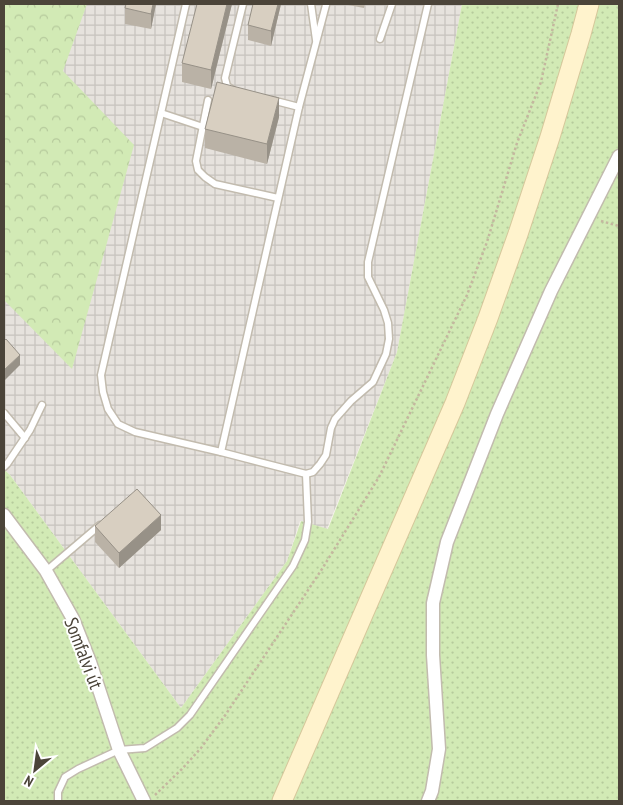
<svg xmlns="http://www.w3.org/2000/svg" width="623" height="805" font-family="'PT Sans Narrow',sans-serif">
<defs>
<pattern id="industrial-grid" width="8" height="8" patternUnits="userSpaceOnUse" patternTransform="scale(1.25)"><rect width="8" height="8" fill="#e6e2dd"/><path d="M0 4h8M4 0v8" fill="none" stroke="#c7c3be"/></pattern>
<pattern id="grass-dots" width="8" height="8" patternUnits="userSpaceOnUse" patternTransform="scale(1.25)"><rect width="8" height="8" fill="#d2eab5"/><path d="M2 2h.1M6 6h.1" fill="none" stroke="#b6ca9c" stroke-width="1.8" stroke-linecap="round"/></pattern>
<pattern id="forest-crowns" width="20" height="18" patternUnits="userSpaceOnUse" patternTransform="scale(1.25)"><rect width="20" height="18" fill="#d2eab5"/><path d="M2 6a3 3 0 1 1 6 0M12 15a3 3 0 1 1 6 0" fill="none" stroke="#b6ca9c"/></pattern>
</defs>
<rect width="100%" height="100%" fill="#f6f3ec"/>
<polygon fill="url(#industrial-grid)" points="4,4 462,4 397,352 327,529 300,521 287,561 181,708 10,475 4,469"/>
<polygon fill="url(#grass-dots)" points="462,4 619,4 619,801 4,801 4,469 10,475 181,708 287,561 301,521 328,529 397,352"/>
<polygon fill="url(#forest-crowns)" points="4,4 87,4 63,71 134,145 72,369 4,300"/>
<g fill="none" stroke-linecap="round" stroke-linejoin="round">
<g stroke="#c2bbae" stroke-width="9">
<g id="lane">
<polyline points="311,4 316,40"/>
<polyline points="380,39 392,4"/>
<polyline points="233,90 227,86 225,78 243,4"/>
<polyline points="208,100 196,161 198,170 205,177 215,184 278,198"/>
<polyline points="272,100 299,107"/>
<polyline points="161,113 203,127"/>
<polyline points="4,413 25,438"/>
<polyline points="221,452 299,107 326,5"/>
<polyline points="4,467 7,464 30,430 42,405"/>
<polyline points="306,474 313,472 320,464 326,455 331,428 335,419 351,401 373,382 386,354 389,339 388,323 384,310 368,277 368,262 428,4"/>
<polyline points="46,571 100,525"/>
<polyline points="58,801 58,792 65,777 78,769 119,750 145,748 177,728 190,715 293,566 305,540 308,522 306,474 221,452 135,432 118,424 108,409 103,392 101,375 186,4"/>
</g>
</g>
<g stroke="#c2bbae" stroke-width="15">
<g id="street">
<polyline points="4,515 46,571 73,619 90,662 119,750 144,801"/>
<polyline points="428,801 432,791 439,749 433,655 433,603 447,542 497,414 551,291 619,156"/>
</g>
</g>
<g stroke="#d6c79b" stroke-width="21">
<polyline id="secondary" points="282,801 455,403 488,318 518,234 550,137 581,34 589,4"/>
</g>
<g stroke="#c4b79f" stroke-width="2.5" stroke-dasharray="2.5 2.5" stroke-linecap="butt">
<polyline points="601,221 619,226"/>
<polyline points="155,795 182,769 201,748 226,714 322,569 379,477 467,295 487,242 517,143 541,82 558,4"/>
</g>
<use href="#lane" stroke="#fff" stroke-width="6"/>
<use href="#street" stroke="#fff" stroke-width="12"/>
<use href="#secondary" stroke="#fff3cd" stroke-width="19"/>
</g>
<g fill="#bab2a6">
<polygon points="156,4 151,29 125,24 125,8"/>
<polygon points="232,4 211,89 182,82 182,63"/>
<polygon points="253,4 281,4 271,46 248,40 248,25"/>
<polygon points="343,4 365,4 364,8"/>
<polygon points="279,117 267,164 205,148 205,129"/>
<polygon points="95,526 161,530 119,568 95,542"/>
</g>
<g fill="#979187">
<polygon points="153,4 156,4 151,29 151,14"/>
<polygon points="227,4 232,4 211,89 211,70"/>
<polygon points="278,4 281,4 271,46 271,31"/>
<polygon points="279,98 279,117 267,164 267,144"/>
<polygon points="20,355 20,365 4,381 4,370"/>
<polygon points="161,515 161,530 119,568 119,553"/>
</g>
<g fill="#d8cfc1" stroke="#979187">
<polygon points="126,4 153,4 151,14 125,8"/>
<polygon points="197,4 227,4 211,70 182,63"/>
<polygon points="253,4 278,4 271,31 248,25"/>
<polygon points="217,82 279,98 267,144 205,129"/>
<polygon points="6,339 20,355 4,370 4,341"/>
<polygon points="137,489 161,515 119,553 95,526"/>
</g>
<g text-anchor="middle" stroke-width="4" stroke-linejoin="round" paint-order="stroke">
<g font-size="19" fill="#4b4439" stroke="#fff">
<text transform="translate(84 653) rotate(69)" y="7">Somfalvi út</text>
</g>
</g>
<rect width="623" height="805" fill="none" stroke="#4b4439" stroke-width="10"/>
<g transform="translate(35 770) rotate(209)" stroke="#ffffff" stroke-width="4" paint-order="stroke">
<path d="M0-4L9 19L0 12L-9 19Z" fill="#4b4439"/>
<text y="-8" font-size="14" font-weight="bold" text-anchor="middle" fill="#4b4439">N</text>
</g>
</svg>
